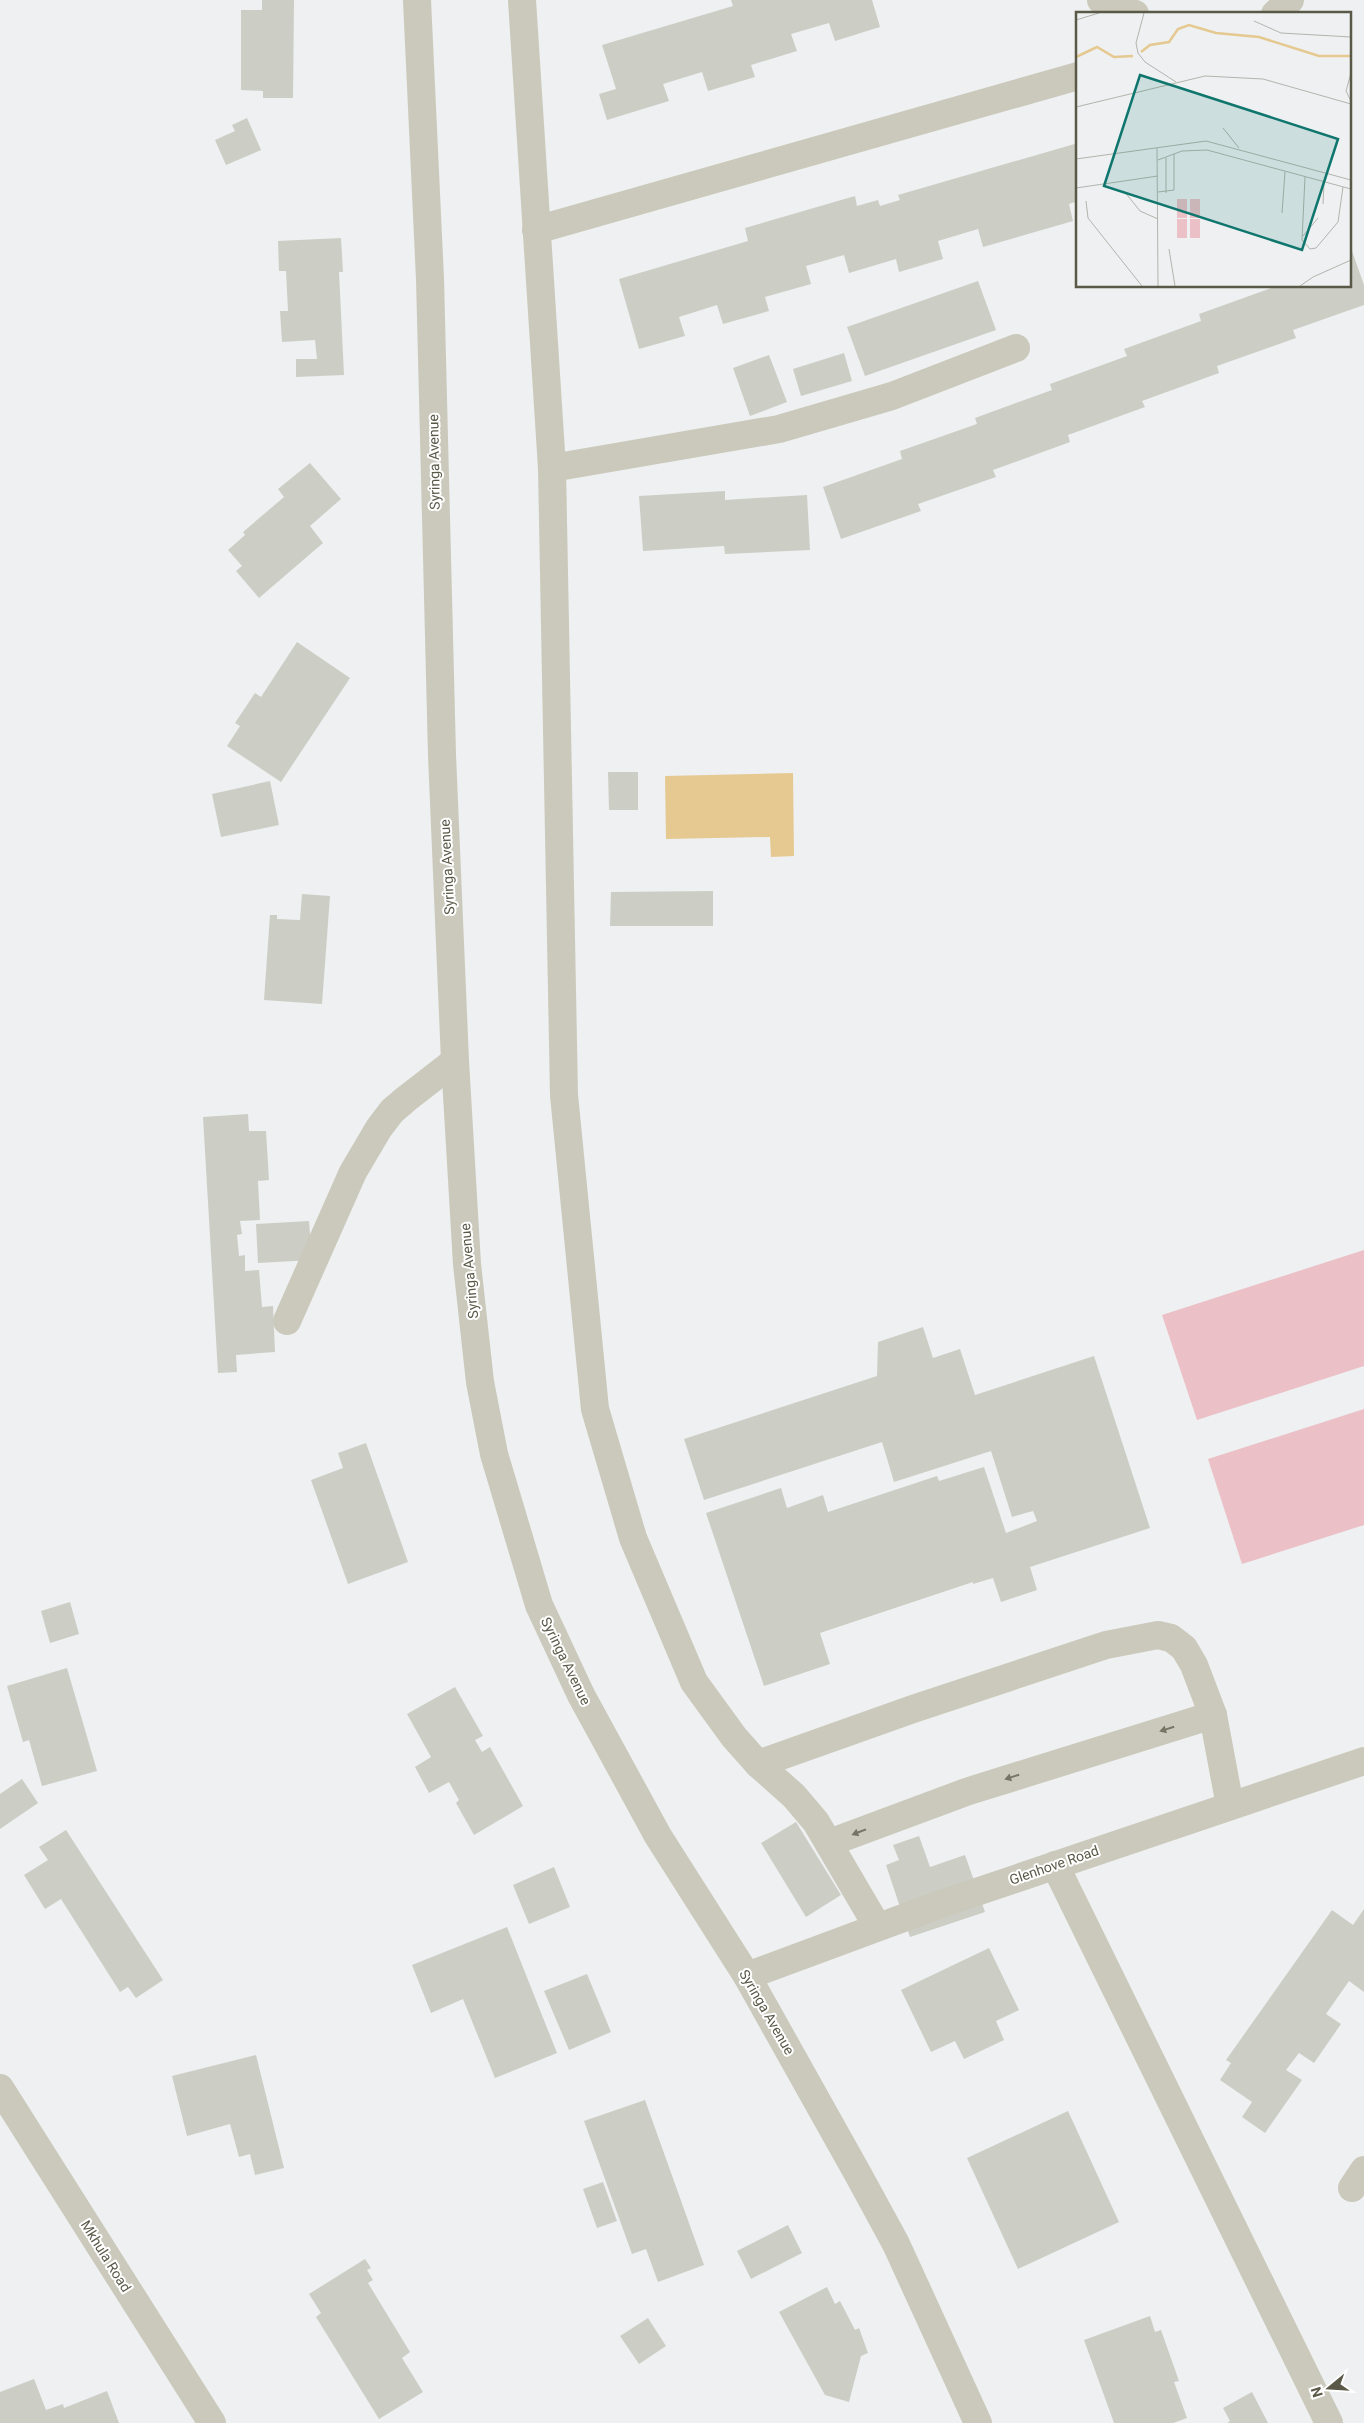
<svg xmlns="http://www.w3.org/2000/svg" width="1364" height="2423" font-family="Roboto,sans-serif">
<rect width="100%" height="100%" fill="#eef0f1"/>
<g fill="#ebc0c7">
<polygon points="1364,1250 1364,1366 1197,1420 1162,1315"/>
<polygon points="1364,1409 1364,1525 1242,1564 1208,1459"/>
</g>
<polygon fill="#e5c990" points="793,773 794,856 771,857 770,837 666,839 665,776"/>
<g fill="#cccec6">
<polygon points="262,0 294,0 293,98 263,98 263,91 241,90 241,10 262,10"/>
<polygon points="731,0 872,0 880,27 835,41 829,23 791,34 797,51 751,65 755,77 708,91 702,72 663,84 669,101 607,120 599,94 616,89 602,45 733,6"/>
<polygon points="247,118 261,150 226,165 215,140 235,131 232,125"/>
<polygon points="1078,143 1078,201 1069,204 1073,221 983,247 978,229 938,241 943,259 899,272 896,259 849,273 844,255 806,266 811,284 765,297 769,311 723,324 717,305 679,317 685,336 639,349 619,279 748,241 745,228 855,196 857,206 878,200 880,206 900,200 898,195"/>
<polygon points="341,238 343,272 339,272 344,375 296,377 296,359 317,359 315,340 282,342 280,311 288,311 286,271 279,271 278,241"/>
<polygon points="1352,251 1364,285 1364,305 1293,330 1296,338 1217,366 1219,373 1142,401 1145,407 1068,435 1070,442 993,470 996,477 918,504 921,511 841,539 823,487 902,459 900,451 977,424 975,418 1052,390 1050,384 1127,356 1124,349 1201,321 1199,314 1277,286 1350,286 1350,252"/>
<polygon points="978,281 996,330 865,376 847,327"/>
<polygon points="844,353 852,381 801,396 793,369"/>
<polygon points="769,355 787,402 750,416 733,368"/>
<polygon points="310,463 341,499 310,526 323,543 259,598 236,571 242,566 228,550 245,535 243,532 284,497 278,489"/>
<polygon points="725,491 725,500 807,495 810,550 725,554 724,546 643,551 639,496"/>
<polygon points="297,642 350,678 281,782 227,746 240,726 235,723 255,693 261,697"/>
<polygon points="608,772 638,772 638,810 609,810"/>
<polygon points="270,781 279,825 221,837 212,794"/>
<polygon points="713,891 713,926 610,926 611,892"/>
<polygon points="302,894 330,896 322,1004 264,1000 270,915 277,915 277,919 300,920"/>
<polygon points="248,1114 249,1131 266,1131 269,1180 258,1181 260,1220 240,1221 242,1234 237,1235 239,1256 245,1255 245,1271 259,1270 262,1307 273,1306 275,1352 236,1355 237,1372 218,1373 203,1117"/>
<polygon points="309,1221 312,1260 258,1263 256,1224"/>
<polygon points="923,1327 933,1358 960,1349 975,1395 1094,1356 1150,1528 1030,1567 1037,1590 1001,1602 993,1578 973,1584 973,1582 820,1633 830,1664 764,1686 706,1513 781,1488 787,1508 823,1495 828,1512 937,1476 939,1481 984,1467 1006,1533 1037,1521 1033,1511 1012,1517 991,1451 894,1482 882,1442 704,1500 684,1439 877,1376 878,1342"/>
<polygon points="366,1443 408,1562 348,1584 311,1480 343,1468 338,1453"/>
<polygon points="70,1602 79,1634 50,1643 41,1611"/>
<polygon points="67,1668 97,1771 42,1786 29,1740 23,1742 7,1686"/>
<polygon points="455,1687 483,1736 475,1740 482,1752 490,1747 523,1806 474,1835 456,1803 459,1800 449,1782 429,1793 415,1767 431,1757 407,1714"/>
<polygon points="22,1779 38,1803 0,1829 0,1794"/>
<polygon points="796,1822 841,1895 806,1917 761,1843"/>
<polygon points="66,1830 163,1980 136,1998 128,1987 120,1992 61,1899 45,1909 24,1875 48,1860 39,1847"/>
<polygon points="919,1836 930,1867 965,1855 985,1912 910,1937 886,1865 899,1860 893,1845"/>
<polygon points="554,1867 570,1907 529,1924 513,1885"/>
<polygon points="1364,1909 1364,1992 1349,1981 1326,2014 1341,2024 1314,2063 1299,2053 1286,2070 1302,2080 1265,2133 1242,2117 1252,2102 1220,2080 1231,2063 1226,2060 1332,1910 1353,1925"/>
<polygon points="507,1927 557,2053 495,2078 463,1999 431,2013 412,1965"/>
<polygon points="989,1948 1019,2010 996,2021 1004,2040 964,2059 955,2041 931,2052 901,1990"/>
<polygon points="587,1974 611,2032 569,2050 544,1991"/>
<polygon points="256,2055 284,2168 255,2175 250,2154 239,2157 230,2124 187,2136 172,2076"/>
<polygon points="645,2100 704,2265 658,2282 646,2249 632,2254 584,2121"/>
<polygon points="1068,2111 1119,2222 1018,2269 967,2158"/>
<polygon points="603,2182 617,2221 597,2228 583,2189"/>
<polygon points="788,2225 802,2253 751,2279 737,2251"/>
<polygon points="365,2259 371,2268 367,2270 373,2280 368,2283 410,2352 402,2358 423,2392 379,2419 316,2317 321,2313 309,2294"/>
<polygon points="827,2287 835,2304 840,2301 855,2330 859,2328 868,2353 861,2356 849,2402 825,2395 779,2312"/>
<polygon points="1150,2316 1155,2332 1161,2330 1179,2381 1174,2382 1187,2418 1173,2423 1114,2423 1084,2340"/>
<polygon points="648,2318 666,2346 639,2364 620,2336"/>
<polygon points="34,2379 46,2410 63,2404 64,2408 107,2391 119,2423 0,2423 0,2392"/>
<polygon points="1252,2392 1268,2423 1227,2423 1230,2421 1223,2408"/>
</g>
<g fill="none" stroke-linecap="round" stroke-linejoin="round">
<g stroke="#cac9bb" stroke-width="28">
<polyline points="417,0 430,279 442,755 455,1061 467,1264 480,1382 494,1454 539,1605 581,1695 658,1836 747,1976 859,2176 896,2244 978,2423"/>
<polyline points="522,0 552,468 564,1095 595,1409 633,1538 694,1682 734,1737 758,1764 794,1796 816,1822 877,1926"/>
<polyline points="1101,0 1135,14"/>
<polyline points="1275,14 1290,0"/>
<polyline points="536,230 1078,76"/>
<polyline points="552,468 779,429 892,396 1016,348"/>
<polyline points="287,1321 353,1172 379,1128 392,1111 406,1099 455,1061"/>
<polyline points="758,1764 913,1709 1106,1645 1158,1635 1171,1638 1184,1648 1194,1665 1213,1715 1230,1806"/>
<polyline points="829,1843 969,1791 1213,1715"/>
<polyline points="1055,1865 1329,2423"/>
<polyline points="747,1976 941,1904 1364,1761"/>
<polyline points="0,2088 212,2423"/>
<polyline points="1352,2188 1364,2170"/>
</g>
</g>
<defs><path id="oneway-solid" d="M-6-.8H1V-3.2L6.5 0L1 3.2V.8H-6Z" transform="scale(1.25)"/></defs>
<g fill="#767565">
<use href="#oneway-solid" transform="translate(1167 1729) rotate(163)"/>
<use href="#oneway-solid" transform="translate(1012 1777) rotate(162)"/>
<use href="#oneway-solid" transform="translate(859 1832) rotate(159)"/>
</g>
<g text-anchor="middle" stroke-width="4" stroke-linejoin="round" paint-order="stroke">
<g font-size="14" fill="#5a5948" stroke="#fff">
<text transform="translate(434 462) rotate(-91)" y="5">Syringa Avenue</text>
<text transform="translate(447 867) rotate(-93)" y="5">Syringa Avenue</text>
<text transform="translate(469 1271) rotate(-95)" y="5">Syringa Avenue</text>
<text transform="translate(566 1661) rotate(64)" y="5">Syringa Avenue</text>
<text transform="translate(1054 1865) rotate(-19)" y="5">Glenhove Road</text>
<text transform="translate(767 2012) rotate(60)" y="5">Syringa Avenue</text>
<text transform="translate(106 2256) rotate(58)" y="5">Mkhula Road</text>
</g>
</g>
<g transform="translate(1076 12)">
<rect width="275" height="275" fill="#eef0f1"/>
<path d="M101 187H111V206H101ZM114 187H124V206H114ZM101 207H111V226H101ZM114 207H124V226H114Z" fill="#ebc0c7"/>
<path fill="none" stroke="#e5c990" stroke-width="2.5" d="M65 40 74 33 93 30 102 17 113 13 140 21 183 25 243 44H275M0 45 21 35 38 45 57 44"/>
<path fill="none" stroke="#b3b4ad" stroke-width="1" d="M68 1 60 31 62 41 69 50 100 70M0 8 23 1M178 9 205 21 275 25M275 61 270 79 275 89M0 95 129 64 187 67 275 92M147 116 163 136M81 136 82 274M90 146V181M0 147 130 129 275 168M82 148 106 139 131 138 275 177M229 165 226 228 234 237 240 236 262 210 267 175M0 176 82 164M48 179 64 199 82 207M82 180 98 178V142M10 189 12 206 66 274M247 192 248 170M206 201 209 160M227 224 242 206M93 237 99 274M224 274 237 265 275 248"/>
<path fill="#0f766e" fill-opacity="0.15" stroke="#0f766e" stroke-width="2.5" d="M64 63 262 127 226 238 28 174Z"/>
<rect width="275" height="275" fill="none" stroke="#5a5948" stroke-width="2.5"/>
</g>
<g transform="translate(1329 2388) rotate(252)" stroke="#ffffff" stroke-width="4" paint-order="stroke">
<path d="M0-4L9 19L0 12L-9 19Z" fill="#5a5948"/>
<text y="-8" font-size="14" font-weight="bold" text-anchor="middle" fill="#5a5948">N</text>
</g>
</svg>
